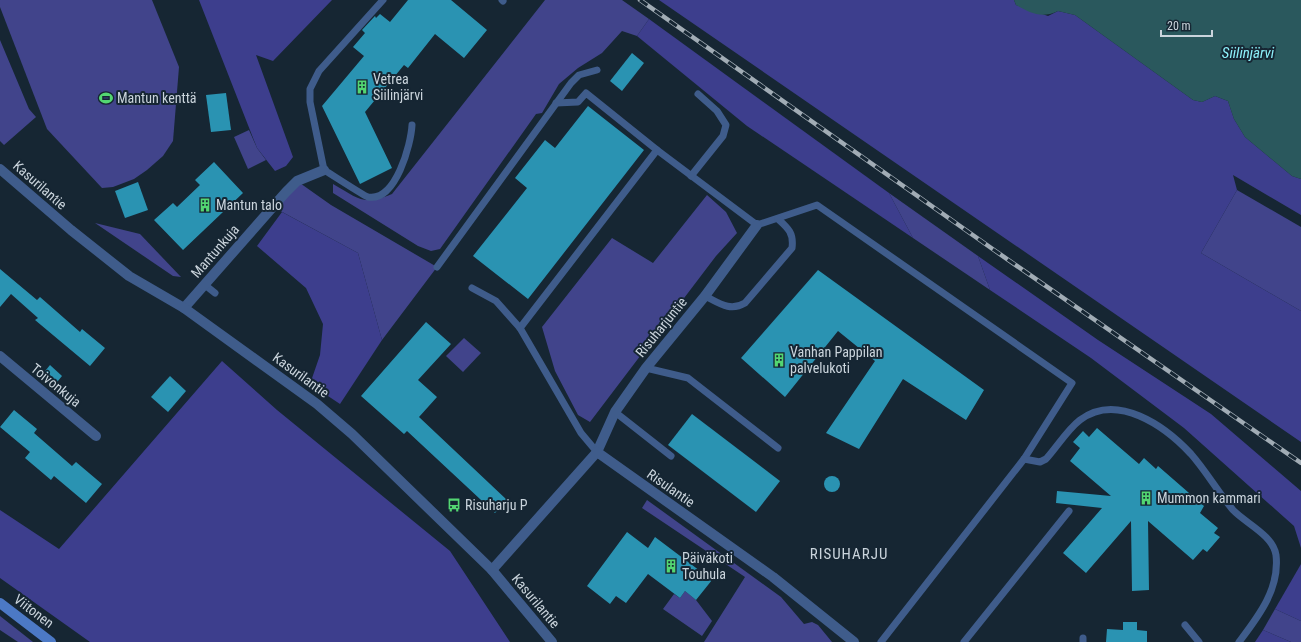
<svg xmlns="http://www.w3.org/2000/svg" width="1301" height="642" font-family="'Roboto Condensed',sans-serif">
<rect width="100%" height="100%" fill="#162633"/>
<g fill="#41448b">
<polygon points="0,0 152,0 179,67 173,141 163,156 147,170 134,179 113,187 102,188 47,129 0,7"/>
<path d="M545 0H622L649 19 637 36 622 31 602 53 578 68 559 84 542 113 536 114 440 249 431 251 418 246 333 193V184C359 199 363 206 392 194Z"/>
<polygon points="0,40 29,109 36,117 4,145 0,141"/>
<polygon points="249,130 257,148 266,160 248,169 234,137"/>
<polygon points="297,181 331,205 437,267 382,340 358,253 273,207"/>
<polygon points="1237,190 1301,227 1301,311 1201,253"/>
<polygon points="889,193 978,256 990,290 913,238"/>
<polygon points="707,195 726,212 737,233 716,256 590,422 578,415 555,371 542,327 612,238 653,263"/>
<polygon points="95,223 140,234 181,277 173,276"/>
<polygon points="464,338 481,353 463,372 446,356"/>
<polygon points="647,500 781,597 804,624 812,622 818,625 832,642 704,642 745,577 642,508"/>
<polygon points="685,591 696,600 712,621 702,636 663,609 674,594 680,598"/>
<polygon points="1275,609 1301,621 1301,642 1291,642 1263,630"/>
<polygon points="0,616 33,642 18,642 0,630"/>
</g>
<g fill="#3d3e8d">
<polygon points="199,0 332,0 273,61 256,55 293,157 286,166 275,171 257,148"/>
<polygon points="659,0 1014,0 1016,5 1048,16 1058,11 1075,15 1193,100 1202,102 1215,96 1228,101 1234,119 1245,137 1292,176 1301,179 1301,215 1233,175 1237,190 1201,253 1301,311 1301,442"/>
<polygon points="649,19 889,193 913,238 747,126 637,36"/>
<polygon points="282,212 358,253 382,340 340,404 310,384 320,355 323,324 306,288 257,246"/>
<polygon points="978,256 1098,340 1211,414 1301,491 1301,548 1294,526 1184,428 1091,358 990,290"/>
<polygon points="222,361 277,410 450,551 510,642 90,642 0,578 0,510 59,549"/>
<polygon points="1301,564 1301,621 1275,609"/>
<polygon points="1263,630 1291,642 1255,642"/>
</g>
<path fill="#2a585d" d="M1014 0H1301V179L1292 176 1245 137 1234 119 1228 101 1215 96 1202 102 1193 100 1075 15 1058 11C1041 19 1031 13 1016 5Z"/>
<g fill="#2a93b2">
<polygon points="408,0 451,0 487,30 464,58 435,34 408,68 404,65 365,112 392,168 360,184 322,106 364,56 353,47 365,33 362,30 375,16 376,18 380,14 390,22"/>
<polygon points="632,53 644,63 622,91 610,81"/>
<polygon points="226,93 231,130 211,132 206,95"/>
<polygon points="588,106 644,150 528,299 473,256 527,188 515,178 545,140 555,148"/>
<polygon points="214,162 243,193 183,250 154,220 173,203 177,207 200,185 195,180"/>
<polygon points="138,182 148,210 125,218 115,191"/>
<polygon points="0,269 37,300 40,297 80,332 82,329 105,348 90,366 35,320 38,318 11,294 0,307"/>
<polygon points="818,270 984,390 966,420 903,379 859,449 826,433 875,361 838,331 785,397 741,358"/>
<polygon points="426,322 451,344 418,380 437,397 419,417 507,500 495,513 407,431 404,434 361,396"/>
<polygon points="50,365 62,376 53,387 41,376"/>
<polygon points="170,376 186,391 168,412 151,397"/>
<polygon points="14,410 37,429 34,433 72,466 76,462 102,484 86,503 54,476 51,480 25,458 30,452 0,427"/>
<polygon points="692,414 780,481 756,512 668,445"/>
<polygon points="1097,428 1139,464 1144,458 1156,469 1158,466 1204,506 1200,513 1218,528 1214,533 1220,537 1207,552 1203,549 1193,560 1148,521 1149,590 1132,591 1131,521 1086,573 1063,553 1102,508 1056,503 1057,491 1111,496 1070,461 1080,448 1073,442 1083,431 1089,437"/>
<circle cx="832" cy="484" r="8"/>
<polygon points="627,532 648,548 655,537 712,580 696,600 685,591 680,598 648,574 626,603 616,596 610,604 587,586"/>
<polygon points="1123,622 1137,622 1137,630 1147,631 1147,642 1106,642 1107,629 1123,630"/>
</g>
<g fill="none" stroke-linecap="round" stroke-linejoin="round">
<g stroke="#3f5c8b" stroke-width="7">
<path d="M383 0 319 71 310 89V102L324 170C331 174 364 196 368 197 396 202 411 144 412 125"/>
<polyline points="502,0 503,1"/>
<polyline points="657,150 757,225 817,205 1072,383 1024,459 881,642"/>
<polyline points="691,176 723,136 726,125 717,111 698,94"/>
<polyline points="437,267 571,83 579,75 597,70"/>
<polyline points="205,285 215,293"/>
<polyline points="472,288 496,301 520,328 581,433 597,452"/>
<path d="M705 296C719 303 730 312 745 303L792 248C794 233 788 228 778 219"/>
<polyline points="520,328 657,150 586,93 578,102 556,103"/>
<polyline points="646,368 688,378 778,448"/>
<polyline points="615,412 671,456"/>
<path d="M1024 459 1040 462 1046 459C1057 447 1067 430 1080 420 1117 392 1165 426 1191 454 1206 471 1218 492 1233 510 1245 523 1273 535 1276 555 1280 589 1258 617 1239 642"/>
<polyline points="1185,625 1199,642"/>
<polyline points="964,642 1069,511"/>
<polyline points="1083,642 1083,638"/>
</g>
<g stroke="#3f5c8b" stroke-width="10">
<polyline points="184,308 286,192 297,181 324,170"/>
<polyline points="0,356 96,436"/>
<polyline points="597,452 615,412 646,368 705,296 757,225"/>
<polyline points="492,570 597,452 773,577 854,642"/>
</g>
<polyline stroke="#3f5c8b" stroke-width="10" points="0,169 71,230 129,276 184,308 317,404 352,434 492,570 552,642"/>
<polyline stroke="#4c79c5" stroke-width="10" points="0,603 51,642"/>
<g stroke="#a1acb5" stroke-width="4.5">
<polyline id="rail" points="640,0 994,250 1301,463"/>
</g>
<use href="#rail" stroke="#162633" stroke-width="3" stroke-dasharray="9" stroke-linecap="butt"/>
</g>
<defs>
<g id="building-bare" transform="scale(1.08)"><path d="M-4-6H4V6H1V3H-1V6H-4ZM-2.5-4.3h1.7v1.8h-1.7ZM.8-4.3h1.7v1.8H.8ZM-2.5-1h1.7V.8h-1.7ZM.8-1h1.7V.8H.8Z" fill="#53d672" stroke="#162633" stroke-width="2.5" paint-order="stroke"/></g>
<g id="stadium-bare" transform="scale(1.08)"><path d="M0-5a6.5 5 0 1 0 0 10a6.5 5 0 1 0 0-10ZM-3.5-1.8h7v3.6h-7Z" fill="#53d672" stroke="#162633" stroke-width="2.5" paint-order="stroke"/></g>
<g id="bus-bare" transform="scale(1.08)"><path d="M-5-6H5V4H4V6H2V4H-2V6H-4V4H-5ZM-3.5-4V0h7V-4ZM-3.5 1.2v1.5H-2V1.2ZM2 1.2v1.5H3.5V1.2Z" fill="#53d672" stroke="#162633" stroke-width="2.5" paint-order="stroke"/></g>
</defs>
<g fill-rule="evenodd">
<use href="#building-bare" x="362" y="87"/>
<use href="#stadium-bare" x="106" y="98"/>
<use href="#building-bare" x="205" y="205"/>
<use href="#building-bare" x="779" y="360"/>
<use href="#building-bare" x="1146" y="498"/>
<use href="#bus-bare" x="454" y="505"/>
<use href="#building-bare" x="671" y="566"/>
</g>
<g text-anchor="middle" stroke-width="4" stroke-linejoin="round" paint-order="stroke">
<g font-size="14" fill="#cad4dc" stroke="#162633" text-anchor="start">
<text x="373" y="84">Vetrea<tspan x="373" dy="16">Siilinjärvi</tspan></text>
<text x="117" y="103">Mantun kenttä</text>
<text x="216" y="210">Mantun talo</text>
<text x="790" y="357">Vanhan Pappilan<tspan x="790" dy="16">palvelukoti</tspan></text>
<text x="1157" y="503">Mummon kammari</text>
<text x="465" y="510">Risuharju P</text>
<text x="682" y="563">Päiväkoti<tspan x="682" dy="16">Touhula</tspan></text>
</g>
<g font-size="14" fill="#cad4dc" stroke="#162633">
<text transform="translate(40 185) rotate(41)" y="5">Kasurilantie</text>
<text transform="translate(215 251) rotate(-49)" y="5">Mantunkuja</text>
<text transform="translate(661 327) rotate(-51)" y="5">Risuharjuntie</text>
<text transform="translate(301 375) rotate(36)" y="5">Kasurilantie</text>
<text transform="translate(56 385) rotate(39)" y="5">Toivonkuja</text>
<text transform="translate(671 488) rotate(35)" y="5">Risulantie</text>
<text transform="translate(536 601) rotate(50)" y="5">Kasurilantie</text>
<text transform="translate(34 611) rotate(37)" y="5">Viitonen</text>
</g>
<g font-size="15" font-style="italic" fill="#8df1fb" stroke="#162633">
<text x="1248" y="58">Siilinjärvi</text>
</g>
<g font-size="15" letter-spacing="1" fill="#cad4dc" stroke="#162633">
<text x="849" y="559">RISUHARJU</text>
</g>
</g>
<path d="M1161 30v6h51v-6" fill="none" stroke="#cad4dc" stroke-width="2"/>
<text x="1167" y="30" font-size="12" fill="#cad4dc" stroke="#162633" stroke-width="3" paint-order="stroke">20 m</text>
</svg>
